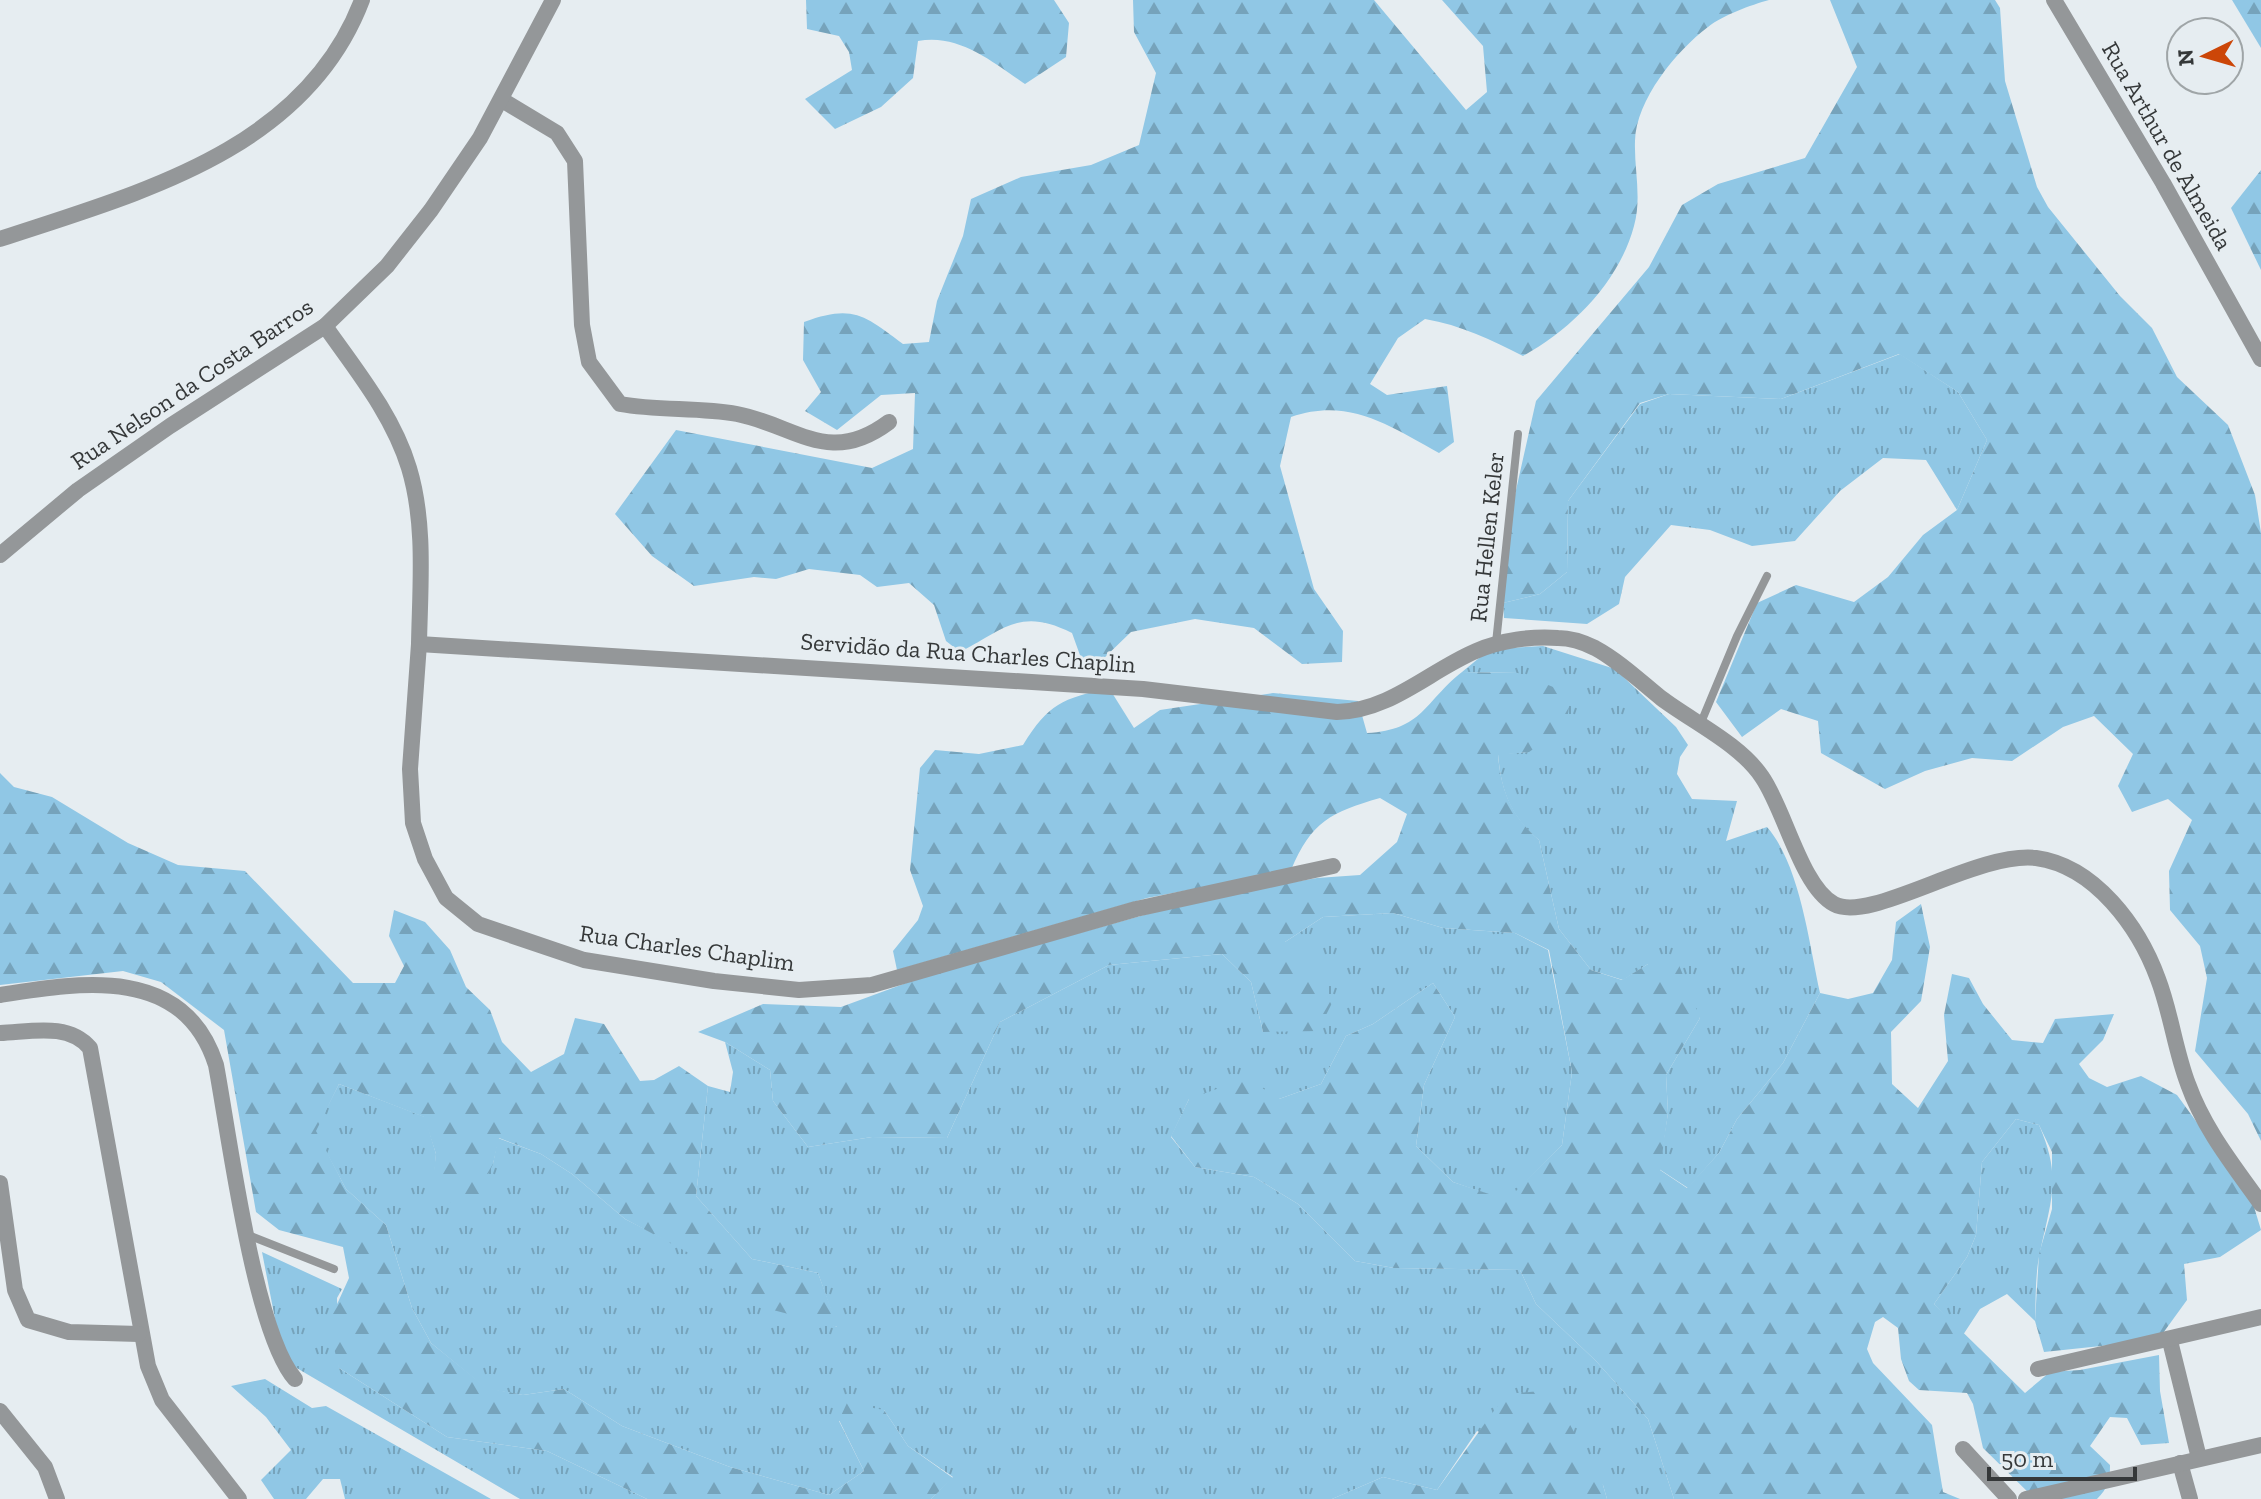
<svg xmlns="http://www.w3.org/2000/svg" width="2261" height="1499" font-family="'Zilla Slab',serif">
<defs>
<pattern id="grass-tufts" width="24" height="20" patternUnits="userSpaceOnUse" patternTransform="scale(2)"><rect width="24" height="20" fill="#90c7e5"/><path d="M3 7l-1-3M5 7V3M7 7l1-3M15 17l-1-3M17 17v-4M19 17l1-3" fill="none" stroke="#76a3bb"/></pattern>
<pattern id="forest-firs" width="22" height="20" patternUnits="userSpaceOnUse" patternTransform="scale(2)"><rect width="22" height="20" fill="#90c7e5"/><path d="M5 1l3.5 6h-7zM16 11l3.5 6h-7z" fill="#76a3bb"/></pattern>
</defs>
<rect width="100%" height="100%" fill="#e6edf1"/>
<g fill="url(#grass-tufts)">
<polygon points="1900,354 1958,392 1987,440 1957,510 1926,460 1883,458 1840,491 1795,541 1752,546 1710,530 1671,525 1625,577 1619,604 1587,624 1504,618 1503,603 1540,594 1567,572 1568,501 1640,404 1669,394 1781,399"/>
<path d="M1543 646 1615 669 1676 727 1688 745 1680 757 1677 774 1692 799 1737 801 1726 841 1767 827C1800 865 1809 943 1820 993L1783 1063 1737 1119 1719 1153 1688 1188 1659 1169 1668 1113 1666 1075 1700 1018 1648 964 1623 980 1591 970 1559 929 1539 840C1510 816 1501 790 1498 754L1529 752 1518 673 1462 672 1490 649Z"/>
<polygon points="1393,913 1443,928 1515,933 1548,950 1572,1072 1562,1145 1507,1201 1453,1182 1416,1146 1424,1085 1455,1017 1433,983 1373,1024 1346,1036 1321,1084 1279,1099 1189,1099 1171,1137 1195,1167 1254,1177 1298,1204 1355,1261 1394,1268 1520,1270 1536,1304 1596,1361 1648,1419 1674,1499 1607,1499 1603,1485 1477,1431 1437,1490 1383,1477 1332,1499 931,1499 953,1477 908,1446 884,1410 839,1421 864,1471 829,1495 730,1467 622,1426 564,1389 523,1395 487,1389 431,1343 412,1308 386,1225 346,1189 315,1131 339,1084 425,1117 436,1154 434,1178 493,1164 498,1138 541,1154 572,1174 625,1219 837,1327 818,1273 752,1259 696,1196 708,1086 730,1092 733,1072 725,1042 770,1070 773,1101 808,1147 872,1137 947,1138 1000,1022 1109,965 1222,954 1251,982 1263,1032 1285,942 1323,917"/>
<path d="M2016 1119 2039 1125C2062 1177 2051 1200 2040 1252 2035 1274 2036 1298 2035 1321L2007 1294 1980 1309 1963 1335 1934 1304 1967 1257 1976 1235 1982 1162Z"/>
<polygon points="262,1252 342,1289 337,1298 339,1368 447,1437 547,1451 647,1499 520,1499 283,1360"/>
<polygon points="265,1379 312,1408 326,1406 491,1499 345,1499 340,1479 323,1479 306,1499 274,1499 261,1480 291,1450 266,1417 231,1386"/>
</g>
<g fill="url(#forest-firs)">
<path d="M806 0H1054L1069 23 1066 57 1025 84C993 62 958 33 918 41L913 78 881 107 835 129 805 99 852 70 849 52 839 36 807 29Z"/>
<path d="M1133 0H1374L1466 110 1487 92 1483 46 1442 0H1769C1751 5 1723 15 1708 27 1676 51 1636 100 1635 141 1634 170 1642 197 1634 226 1619 282 1572 329 1523 356 1491 340 1461 325 1425 319L1398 338 1370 384 1387 395 1447 386 1454 442 1439 453C1389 426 1350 397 1291 417L1280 466 1314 589 1343 631 1342 662 1302 664 1254 628 1195 619 1131 632 1102 660 1081 658 1072 633C1020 607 1005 629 960 652L946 641 934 605 909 583 877 587 860 575 809 569 776 579 754 577 694 586 652 556 615 514 676 430 872 468 913 449 915 393 881 395 837 430 805 411 821 392 803 360 804 322C853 304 864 315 903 344L929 342 937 301 963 236 971 199 1021 177 1091 165 1139 145 1156 73 1134 32Z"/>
<polygon points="1830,0 1995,0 2000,8 2005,81 2037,187 2048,207 2120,296 2152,328 2177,377 2228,425 2255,495 2261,533 2261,1141 2248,1114 2195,1051 2207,978 2200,946 2170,910 2169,871 2192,820 2168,799 2132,812 2118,786 2133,754 2094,716 2063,727 2012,761 1972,758 1925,771 1885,789 1821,753 1818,721 1781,709 1742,737 1716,702 1757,603 1796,585 1854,602 1888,577 1923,535 1957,510 1987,440 1958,392 1899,354 1781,399 1669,394 1640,403 1568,501 1567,572 1540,594 1503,603 1512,508 1536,401 1649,267 1682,205 1718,184 1805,158 1857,67"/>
<polygon points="2232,0 2261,0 2261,48"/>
<polygon points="2261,170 2261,270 2231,208"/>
<path d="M1462 672 1518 673 1571 694 1566 727 1529 752 1498 755C1501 790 1511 816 1539 840L1559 929 1591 970 1622 980 1648 964 1677 960 1700 1018 1666 1075 1668 1113 1660 1170 1687 1188 1719 1153 1737 1119 1783 1063 1820 993 1848 999 1873 993 1892 960 1896 922 1921 904 1930 947 1921 1001 1891 1032 1892 1084 1918 1108 1948 1061 1944 1015 1952 974 1969 978 1983 1004 2012 1040 2043 1043 2055 1019 2114 1014 2103 1040 2079 1064 2089 1078 2107 1087 2141 1076 2177 1095 2251 1197 2261 1230 2220 1257 2184 1264 2187 1300 2158 1340 2044 1352 2035 1321 2039 1254 2052 1209V1152L2039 1125 2016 1119 1982 1162 1976 1235 1967 1257 1934 1304 2025 1393 2050 1372 2080 1370 2159 1355 2160 1391 2169 1443 2141 1445 2127 1418 2110 1417 2090 1446 2110 1465C2110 1480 2108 1488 2097 1499H2035L1983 1448 1973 1404 1967 1393 1919 1390 1909 1381 1901 1359 1898 1328 1883 1317 1875 1322 1867 1349 1873 1363 1932 1425 1943 1492 1960 1499H1674L1648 1419 1596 1361 1536 1304 1520 1270 1394 1268 1355 1261 1298 1204 1254 1177 1195 1167 1171 1136 1189 1099 1247 1078 1279 1099 1321 1084 1346 1036 1373 1024 1433 983 1455 1017 1424 1085 1416 1146 1453 1182 1507 1200 1562 1145 1572 1072 1549 950 1515 933 1443 928 1393 913 1323 917 1285 942 1321 973 1332 1003 1318 1031 1263 1032 1251 982 1222 954 1109 965 1000 1022 947 1138 872 1137 808 1147 773 1101 770 1070 725 1042 698 1032 763 1004 841 1007 928 975 1209 897 1317 878 1360 875 1397 842 1407 814 1380 798C1331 812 1311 822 1291 870L1147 898 897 970 893 951 918 920 923 906 910 870 920 768 935 750 979 754 1023 745C1049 703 1062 699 1109 688L1134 728 1160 710 1273 693 1358 701 1367 733C1423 730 1424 702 1462 672Z"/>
<polygon points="0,773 14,787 52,797 128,843 178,865 245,871 353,983 395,983 404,966 389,936 394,910 425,922 450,950 466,987 490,1010 502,1042 531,1072 564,1054 575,1018 604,1024 640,1081 654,1080 679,1066 708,1086 696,1196 752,1259 818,1273 838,1327 773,1310 687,1252 625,1219 572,1174 541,1154 499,1138 493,1164 479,1194 452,1204 433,1178 436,1154 424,1117 339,1084 316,1131 346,1189 386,1225 412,1308 431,1343 487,1388 523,1395 564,1389 622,1426 730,1467 829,1495 864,1471 839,1420 847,1403 884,1410 908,1446 953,1478 931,1499 647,1499 547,1451 447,1437 339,1368 328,1324 349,1278 343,1247 279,1230 256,1212 224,1030 161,982 123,971 0,985"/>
<polygon points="1551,1390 1603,1485 1607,1499 1332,1499 1383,1477 1437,1490 1506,1394"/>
</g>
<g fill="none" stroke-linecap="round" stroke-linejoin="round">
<g stroke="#949799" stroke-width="8">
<polyline points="1496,643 1518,434"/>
<polyline points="1700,725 1737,636 1767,576"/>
<polyline points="248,1235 334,1269"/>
</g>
<g stroke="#949799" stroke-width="16">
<path d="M502 100 557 133 575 161 582 325 589 362 620 404C659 411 699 407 737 414 797 426 829 467 889 422"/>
<path d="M0 239C138 193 305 151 362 0"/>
<polyline points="419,644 410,769 413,823 425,859 446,898 478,924 584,960 714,981 799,990 872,985 1136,909 1333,866"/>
<path d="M0 995C82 982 184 965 216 1065 229 1134 254 1332 295 1379"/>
<path d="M0 1033C30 1032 68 1022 90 1048L148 1366 162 1400 239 1499"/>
<polyline points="0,1183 15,1290 28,1320 69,1332 139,1334"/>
<polyline points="2170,1341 2199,1458"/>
<polyline points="2038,1369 2261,1317"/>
<polyline points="0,1411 45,1467 57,1499"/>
<polyline points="1963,1449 2009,1499"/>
<polyline points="2180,1463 2190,1499"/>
<polyline points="2026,1499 2261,1445"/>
</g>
<g stroke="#949799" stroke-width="16">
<polyline points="2054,0 2163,183 2261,359"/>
<path d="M325 326C356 370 393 415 409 468 426 524 420 587 419 644L1143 689 1337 712C1390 711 1429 671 1476 651 1501 640 1532 636 1558 638 1571 638 1583 642 1595 648 1619 661 1640 681 1661 698 1693 722 1740 744 1762 777 1785 810 1801 886 1834 904 1870 924 1977 851 2036 858 2095 866 2139 927 2158 979 2171 1013 2175 1050 2188 1084 2204 1129 2234 1166 2261 1204"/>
<polyline points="0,555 78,490 170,426 325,326 387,266 431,210 480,138 553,0"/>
</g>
</g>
<g text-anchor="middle" stroke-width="6" stroke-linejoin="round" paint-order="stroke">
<g font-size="24" fill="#353839" stroke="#e6edf1">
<text transform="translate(2167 146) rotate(60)" y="8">Rua Arthur de Almeida</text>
<text transform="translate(192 384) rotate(-34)" y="8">Rua Nelson da Costa Barros</text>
<text transform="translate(1487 537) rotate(-84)" y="8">Rua Hellen Keler</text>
<text transform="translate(968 653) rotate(4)" y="8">Servidão da Rua Charles Chaplin</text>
<text transform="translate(687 948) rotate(8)" y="8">Rua Charles Chaplim</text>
</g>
</g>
<g transform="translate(2205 56) rotate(265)"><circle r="38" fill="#e6edf1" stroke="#9fa5a7" stroke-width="2"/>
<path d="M0-6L14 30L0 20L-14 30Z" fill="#cc4608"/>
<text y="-12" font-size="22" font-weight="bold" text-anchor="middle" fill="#353839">N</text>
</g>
<path d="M1989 1467v12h146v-12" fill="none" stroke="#353839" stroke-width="4"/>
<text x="2001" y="1467" font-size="24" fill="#353839" stroke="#e6edf1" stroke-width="6" paint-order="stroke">50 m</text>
</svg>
